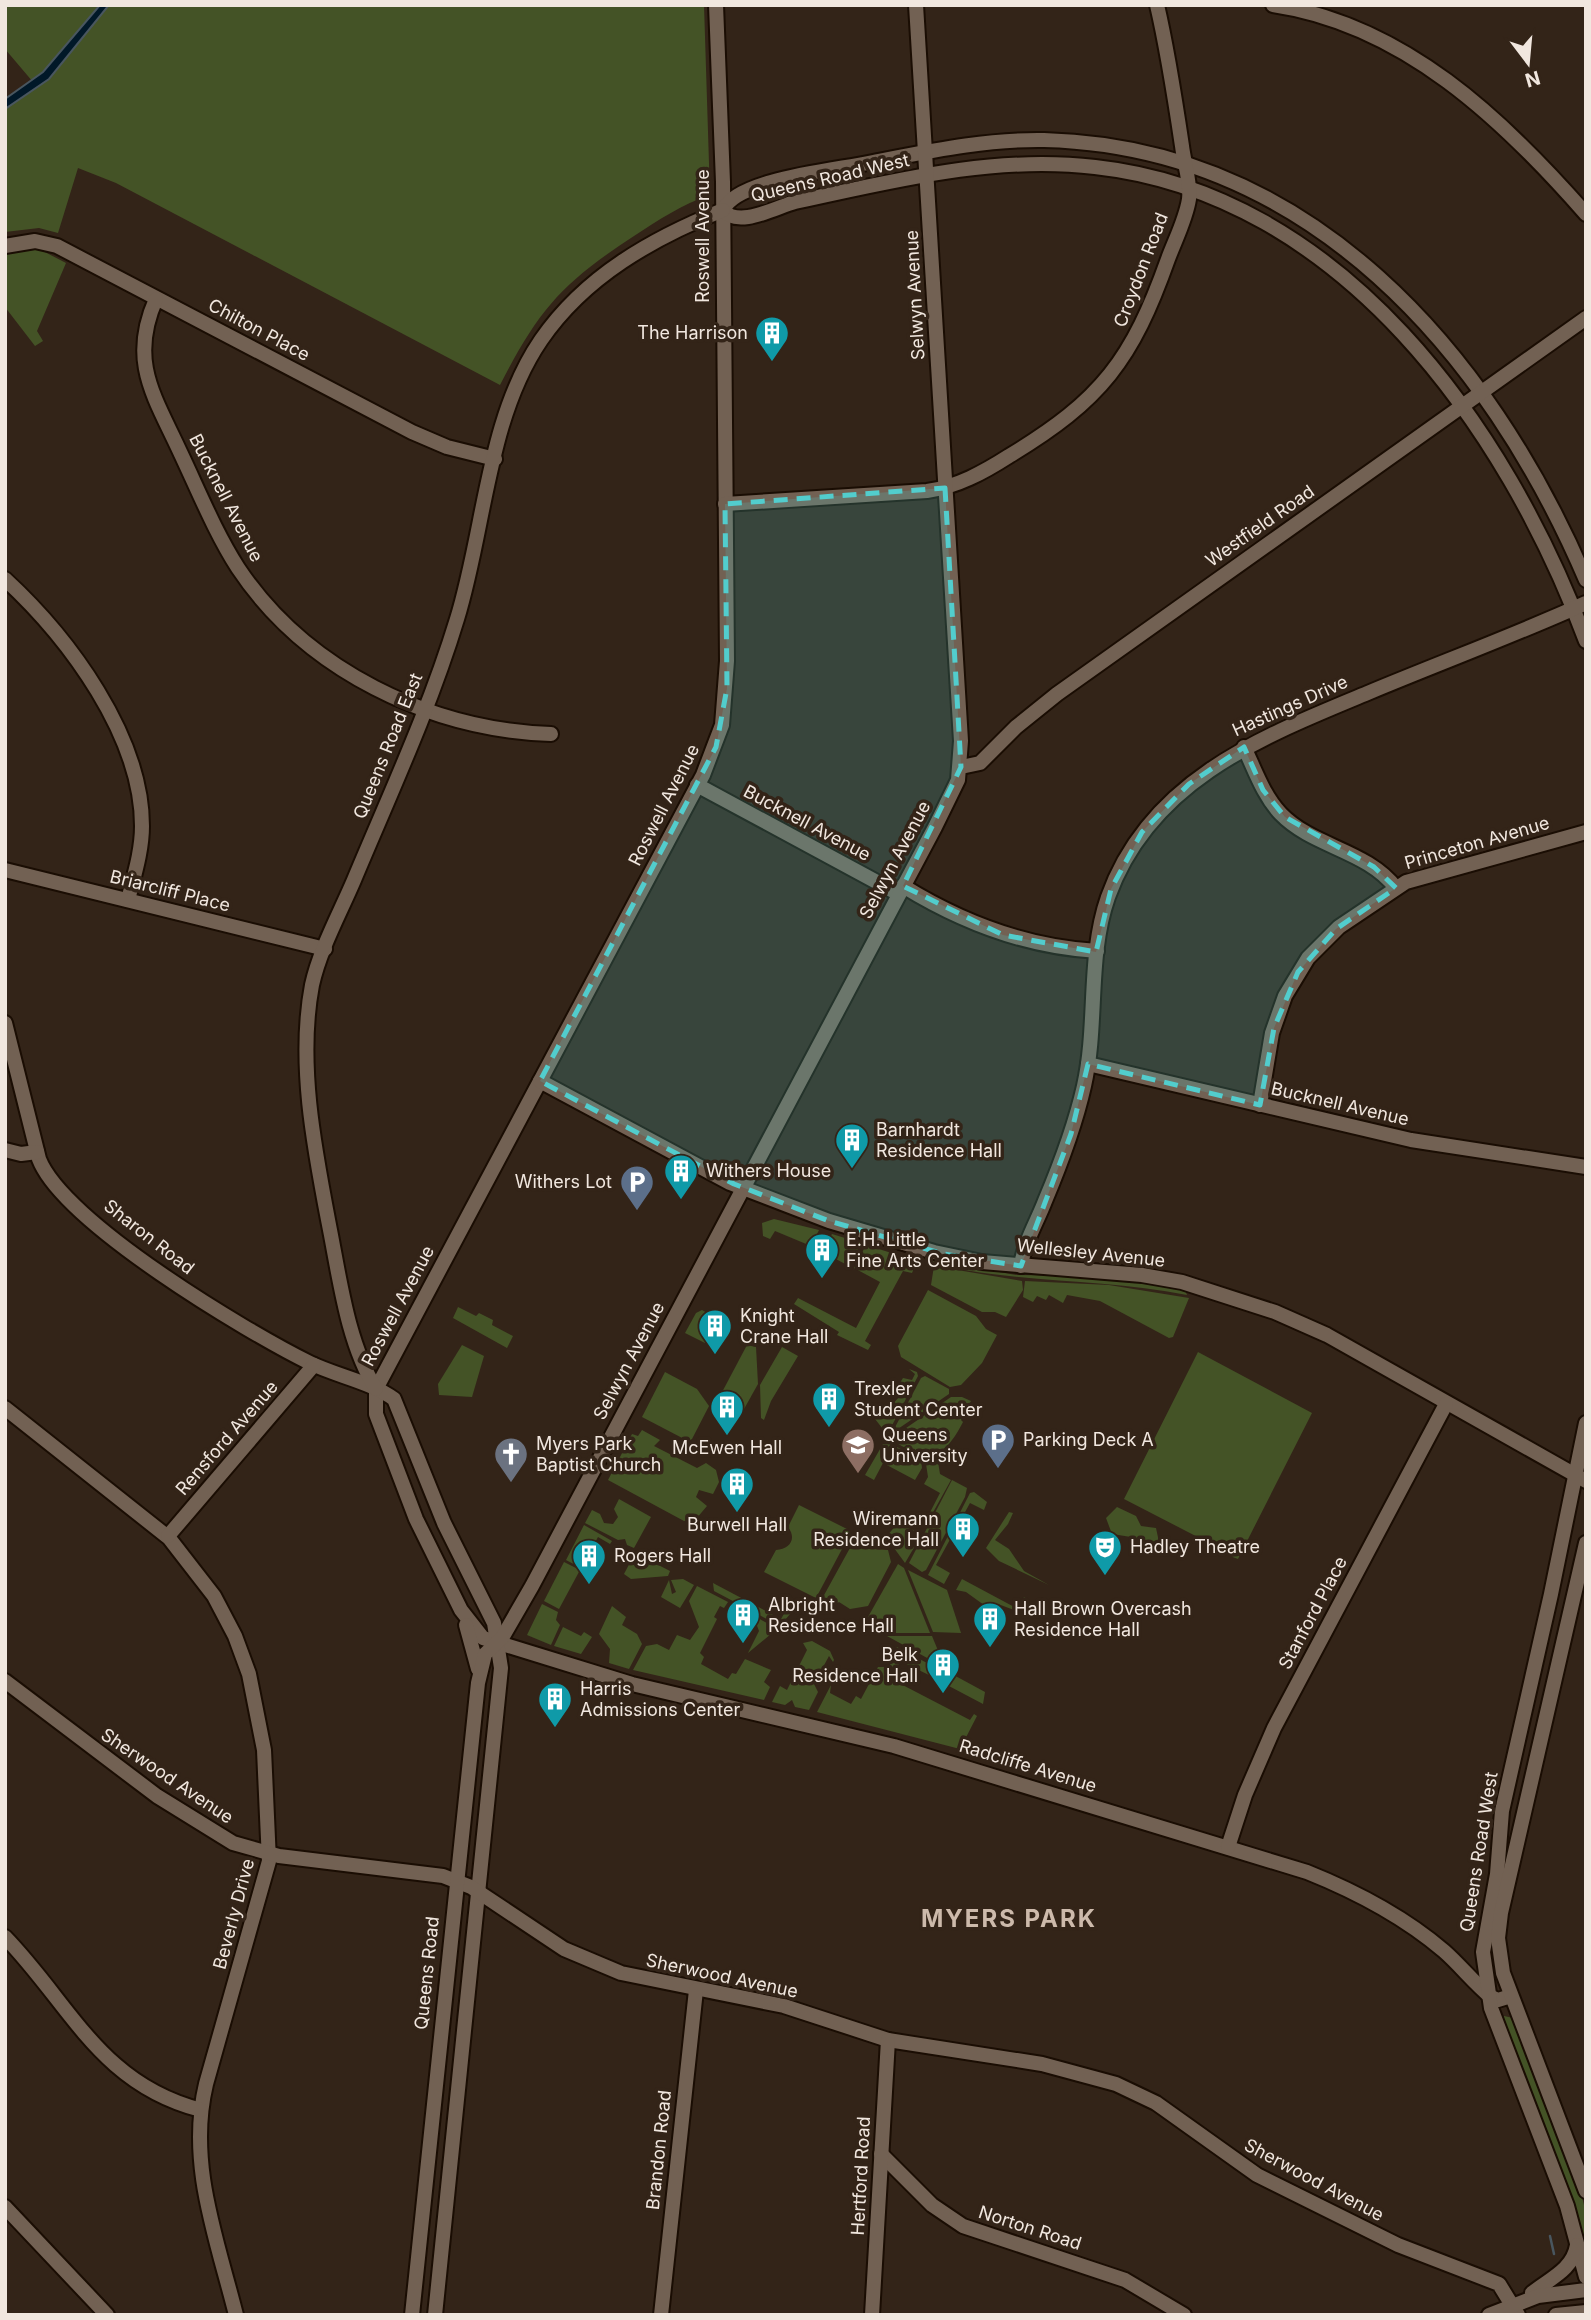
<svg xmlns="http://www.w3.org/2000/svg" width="1591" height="2320" font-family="Inter,sans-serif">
<rect width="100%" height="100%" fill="#332418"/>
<g fill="#445326">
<path d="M5 5H704L710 195C682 204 659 220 634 236 562 283 539 309 500 385L116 183 78 168 58 233 39 228 5 232V102L33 82 5 49Z"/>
<polygon points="24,248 41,250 66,263 37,331 43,341 35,346 5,307 5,255"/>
<polygon points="774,1219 819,1230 811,1246 775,1231 770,1239 763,1236 762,1223"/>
<polygon points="832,1234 861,1243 849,1266 832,1257 836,1251 825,1245"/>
<polygon points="866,1245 917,1261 912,1273 903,1271 865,1341 871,1345 868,1350 837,1335 839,1332 794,1304 798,1298 856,1328 880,1282 854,1268"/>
<path d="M933 1260 1016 1275 1100 1276 1184 1288 1187 1295C1103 1278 1016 1284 932 1263Z"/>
<polygon points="934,1266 1022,1281 1023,1290 1006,1317 995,1312 982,1312 931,1285"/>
<polygon points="1025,1281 1109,1285 1189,1298 1173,1337 1169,1338 1100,1301 1067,1295 1063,1303 1049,1295 1046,1300 1037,1296 1033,1302 1023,1297"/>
<polygon points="928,1290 976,1316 986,1329 997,1335 982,1363 961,1385 950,1387 901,1357 898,1346"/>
<polygon points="458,1307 476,1316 479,1313 493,1320 492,1325 513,1336 507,1348 453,1318"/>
<polygon points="702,1310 718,1319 705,1343 685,1333 696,1313"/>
<polygon points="462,1345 484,1356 472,1397 439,1395 438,1384"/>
<polygon points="747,1345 756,1347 758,1384 744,1409 720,1396"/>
<polygon points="782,1347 798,1356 771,1401 764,1420 761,1418 760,1385"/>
<polygon points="1198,1352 1312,1413 1238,1559 1219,1552 1217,1547 1124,1499"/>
<polygon points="909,1369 917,1372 918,1376 888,1433 886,1433 868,1410 875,1407 883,1414 904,1392 898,1386 903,1378 912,1380 915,1374"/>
<polygon points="665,1372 697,1389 709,1406 692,1439 688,1441 642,1417"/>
<polygon points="925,1376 949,1389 949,1394 892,1433 921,1378"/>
<path d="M951 1397H962L971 1401 961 1420 963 1422C944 1459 929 1463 893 1441V1437Z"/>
<polygon points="642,1430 660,1440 654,1446 697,1468 706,1463 716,1470 719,1482 713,1494 699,1490 696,1497 707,1506 696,1519 684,1521 608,1480 632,1434 638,1436"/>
<polygon points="883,1444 891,1444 921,1459 922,1468 915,1480 883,1463 874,1480 865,1475"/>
<polygon points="930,1458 938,1462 940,1474 951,1480 926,1525 924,1524 940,1493 924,1484 928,1477 926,1464"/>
<polygon points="952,1480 967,1488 965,1497 926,1570 922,1572 909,1563"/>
<polygon points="974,1492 987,1502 984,1510 970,1503 936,1565 950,1573 944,1584 928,1575 970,1493"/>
<polygon points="619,1499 651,1517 634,1548 627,1545 625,1539 618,1540 585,1523 592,1510 600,1514 604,1523 613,1524 618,1517 614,1509"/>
<path d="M799 1505 847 1529 850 1534 816 1598 764 1572 776 1550C790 1549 797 1539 788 1527Z"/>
<polygon points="1117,1507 1136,1516 1141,1526 1156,1528 1159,1542 1154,1548 1142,1548 1131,1537 1112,1534 1106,1518"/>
<polygon points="1009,1512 1013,1513 1008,1524 995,1540 1009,1549 1024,1571 1049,1585 999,1561 986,1548"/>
<polygon points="898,1523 922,1534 905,1563 886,1537"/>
<polygon points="584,1525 612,1541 610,1544 598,1537 581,1568 566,1560"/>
<polygon points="856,1537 870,1541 873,1549 888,1550 891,1562 868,1606 850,1609 839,1602 831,1607 823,1603 823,1597"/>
<polygon points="635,1553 670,1571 668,1576 631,1579 624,1574"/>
<polygon points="564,1562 580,1570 559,1609 544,1601"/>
<polygon points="898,1564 904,1568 930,1633 879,1633 864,1624"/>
<polygon points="908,1570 947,1590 961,1633 933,1632"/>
<polygon points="683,1579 694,1585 680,1608 661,1597 669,1580 672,1594 676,1592 671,1580"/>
<polygon points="962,1579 1018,1609 1024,1597 1029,1600 1025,1609 1019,1612 998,1604 984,1605 966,1592 956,1590"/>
<polygon points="713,1583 781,1619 785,1612 790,1614 780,1626 714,1591"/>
<polygon points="697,1586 728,1602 724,1608 720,1606 714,1617 717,1619 700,1653 704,1657 701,1664 728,1679 732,1673 736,1674 745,1659 771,1670 764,1682 770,1687 764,1700 633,1670 646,1646 657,1644 669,1650 677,1635 690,1640 699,1627 689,1601"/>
<polygon points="542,1604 558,1612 556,1620 560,1625 551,1645 527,1635"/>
<polygon points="612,1606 626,1617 622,1625 637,1634 642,1644 629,1669 609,1663 610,1649 599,1634"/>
<polygon points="739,1607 777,1629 748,1653 759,1631 756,1623 736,1613"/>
<polygon points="563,1627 581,1636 584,1632 592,1637 581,1654 554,1646"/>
<polygon points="887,1636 932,1636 944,1665 940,1665"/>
<polygon points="812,1641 830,1651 834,1660 833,1662 829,1656 814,1684 818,1692 809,1710 795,1707 792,1700 785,1705 772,1702 780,1686 787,1690 807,1650 803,1643"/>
<polygon points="897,1647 942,1671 934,1670 931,1676 900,1661 893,1680 970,1720 974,1714 977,1716 960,1749 817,1712 831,1685 830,1693 851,1704 856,1696 861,1699 878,1667 889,1667"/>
<polygon points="950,1673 985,1692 983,1704 947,1685 951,1678 946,1675"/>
<polygon points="1504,2016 1513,2018 1579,2185 1586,2213 1586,2244 1501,2018"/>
</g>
<polygon fill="#011828" stroke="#49565f" stroke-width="2" points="100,5 109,5 49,79 5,109 5,99 43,72"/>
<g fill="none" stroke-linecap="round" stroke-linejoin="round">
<polyline stroke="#49565f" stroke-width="2.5" points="1550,2236 1554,2254"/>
<g stroke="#1a0d03" stroke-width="18">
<g id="minor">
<path d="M716 5 723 182 727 661 722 725 703 775 376 1389V1414L416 1519 461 1610 483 1638 632 1684 894 1746 1307 1872C1357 1892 1403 1916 1444 1951 1460 1965 1474 1983 1491 1997L1498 2000 1511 1996"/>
<path d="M1273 5C1403 24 1503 119 1586 214"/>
<path d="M723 210C738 229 776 207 795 202 893 181 993 155 1095 167 1341 194 1506 426 1586 641"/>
<path d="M723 210C737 179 835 170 868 163 926 152 985 139 1044 140 1310 147 1488 351 1586 580"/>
<polyline points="5,246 35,241 57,246 412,432 447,447 495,459"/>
<path d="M156 299C128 362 155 397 181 454 199 492 215 532 238 568 306 670 430 730 551 734"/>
<path d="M725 504 927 491C957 487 984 472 1009 456 1102 400 1132 360 1168 259 1175 240 1186 219 1189 199 1191 183 1184 163 1182 146 1175 99 1168 52 1157 5"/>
<path d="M5 579C69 638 142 736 142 826 142 851 134 876 128 900"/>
<path d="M1244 747C1255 770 1263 795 1281 814 1313 847 1367 850 1396 888"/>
<polyline points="961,767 980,763 1016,727 1057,694 1586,318"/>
<polyline points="697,785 899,894"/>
<polyline points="5,870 325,949"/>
<path d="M903 886C963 923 1026 947 1097 951"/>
<path d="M5 1023 39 1159C63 1222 247 1332 310 1363 337 1376 371 1382 394 1399L444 1523 494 1623 501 1668 435 2315"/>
<polyline points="1088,1064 1411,1140 1586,1167"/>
<polyline points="540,1081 730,1183 829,1221 934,1252 982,1262 1142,1275 1182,1282 1275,1312 1327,1335 1586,1481"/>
<polyline points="1260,1105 1272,1033 1285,996 1308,958 1339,927 1406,882 1586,832"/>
<polyline points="5,1150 21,1154 37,1152"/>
<path d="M1021 1266C1024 1243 1037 1222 1045 1201 1061 1163 1075 1126 1084 1086 1098 1024 1087 957 1108 897 1150 779 1264 736 1370 692 1442 662 1515 635 1586 603"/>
<path d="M376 1389C348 1344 340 1281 330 1230 315 1152 297 1064 312 985 320 949 340 913 354 880 390 794 430 708 457 619 485 529 487 419 541 340 585 276 653 238 723 210"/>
<path d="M5 1408 169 1538 214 1596 235 1636 249 1674 264 1750 269 1861 206 2084C187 2163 217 2239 236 2315"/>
<polyline points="1586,1423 1551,1594 1502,1811 1497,1874 1483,1952 1491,2008 1567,2206 1586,2277"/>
<polyline points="168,1536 314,1365"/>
<polyline points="1586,1543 1501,1913 1498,1938 1503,1973 1586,2191"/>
<polyline points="466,1625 478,1669"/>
<polyline points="5,1681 157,1796 233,1843 279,1856 443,1876 471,1887 564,1949 621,1973 784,2006 888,2040 1042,2064 1116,2084 1156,2103 1257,2175 1398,2245 1499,2284 1518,2315"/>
<polyline points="1228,1847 1245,1795 1274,1728 1446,1404"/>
<path d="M5 1937C71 2005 100 2084 201 2110"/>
<polyline points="881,2154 932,2205 963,2226 1125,2280 1184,2315"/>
<polyline points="5,2207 107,2315"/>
<path d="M1532 2293C1549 2279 1573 2270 1577 2245"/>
<polyline points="412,2315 478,1683 485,1654 502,1638 532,1586 935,827 958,780 961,741 916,5"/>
<polyline points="661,2315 696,1990"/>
<polyline points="872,2315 888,2040"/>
<polyline points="1489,2315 1538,2296 1586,2290"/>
<polyline points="1556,2315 1586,2312"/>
</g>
</g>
<use href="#minor" stroke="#726153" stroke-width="14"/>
</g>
<path fill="#52cdcd" fill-opacity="0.2" stroke="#52cdcd" stroke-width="5" stroke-dasharray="14 9" stroke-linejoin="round" d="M945 488 961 767 903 886 1003 935 1096 952 1111 889 1142 832 1189 784 1244 747 1263 790 1285 817 1374 867 1396 888 1336 929 1298 972 1274 1028 1260 1105 1088 1064 1071 1134 1021 1266 944 1254 829 1221 734 1184 540 1081 716 747 727 688 725 504Z"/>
<defs>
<g id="building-pin" transform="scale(1.75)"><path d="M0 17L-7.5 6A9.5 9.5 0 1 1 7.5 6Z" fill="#0f9aa8" stroke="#332418"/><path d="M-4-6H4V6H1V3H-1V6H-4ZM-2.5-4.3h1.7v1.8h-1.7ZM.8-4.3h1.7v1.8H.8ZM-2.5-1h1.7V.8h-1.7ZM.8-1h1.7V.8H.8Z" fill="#fff"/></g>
<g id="parking-pin" transform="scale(1.75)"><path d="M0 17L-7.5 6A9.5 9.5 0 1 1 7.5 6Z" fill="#5c6f8a" stroke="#332418"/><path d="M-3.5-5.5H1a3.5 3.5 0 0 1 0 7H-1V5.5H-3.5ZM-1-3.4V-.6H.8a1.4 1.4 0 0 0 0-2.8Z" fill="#fff"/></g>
<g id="university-pin" transform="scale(1.75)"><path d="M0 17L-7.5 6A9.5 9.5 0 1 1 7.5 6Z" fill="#8d6e63" stroke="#332418"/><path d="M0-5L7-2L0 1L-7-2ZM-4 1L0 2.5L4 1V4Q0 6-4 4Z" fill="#fff"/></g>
<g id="church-pin" transform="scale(1.75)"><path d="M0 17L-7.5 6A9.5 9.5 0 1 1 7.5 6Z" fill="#6b7280" stroke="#332418"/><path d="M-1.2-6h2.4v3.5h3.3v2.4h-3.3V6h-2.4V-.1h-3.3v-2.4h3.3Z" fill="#fff"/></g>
<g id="theatre-pin" transform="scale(1.75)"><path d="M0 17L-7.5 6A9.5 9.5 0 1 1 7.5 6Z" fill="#0f9aa8" stroke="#332418"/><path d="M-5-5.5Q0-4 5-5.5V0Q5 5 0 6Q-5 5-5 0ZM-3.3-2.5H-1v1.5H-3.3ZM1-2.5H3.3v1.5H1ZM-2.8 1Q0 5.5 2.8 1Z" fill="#fff"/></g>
</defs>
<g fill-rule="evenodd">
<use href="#building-pin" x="772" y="333"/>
<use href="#building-pin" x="852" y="1140"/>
<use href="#building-pin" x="681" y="1171"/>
<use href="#parking-pin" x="637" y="1182"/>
<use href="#building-pin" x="822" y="1250"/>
<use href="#building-pin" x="715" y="1326"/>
<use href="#building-pin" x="829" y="1399"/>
<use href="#building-pin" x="727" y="1407"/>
<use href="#parking-pin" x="998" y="1440"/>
<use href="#university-pin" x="858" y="1445"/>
<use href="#church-pin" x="511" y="1454"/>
<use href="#building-pin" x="737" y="1484"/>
<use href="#building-pin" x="963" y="1529"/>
<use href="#theatre-pin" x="1105" y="1547"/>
<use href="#building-pin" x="589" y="1556"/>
<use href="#building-pin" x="743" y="1615"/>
<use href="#building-pin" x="990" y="1619"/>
<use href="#building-pin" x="943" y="1665"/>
<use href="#building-pin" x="555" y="1699"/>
</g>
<g text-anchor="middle" stroke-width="7" stroke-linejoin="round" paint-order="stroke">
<g font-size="18" fill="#f1e7df" stroke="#332418">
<text transform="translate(830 178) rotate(-13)" y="6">Queens Road West</text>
<text transform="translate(703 236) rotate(-90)" y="6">Roswell Avenue</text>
<text transform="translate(1141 270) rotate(-69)" y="6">Croydon Road</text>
<text transform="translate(915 295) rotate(-93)" y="6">Selwyn Avenue</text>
<text transform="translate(259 330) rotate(28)" y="6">Chilton Place</text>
<text transform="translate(226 498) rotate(63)" y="6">Bucknell Avenue</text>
<text transform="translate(1260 526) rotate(-35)" y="6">Westfield Road</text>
<text transform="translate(1290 706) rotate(-24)" y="6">Hastings Drive</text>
<text transform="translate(388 746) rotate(-68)" y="6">Queens Road East</text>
<text transform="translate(664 805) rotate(-63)" y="6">Roswell Avenue</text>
<text transform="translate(807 823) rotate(28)" y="6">Bucknell Avenue</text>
<text transform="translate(1477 843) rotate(-16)" y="6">Princeton Avenue</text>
<text transform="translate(895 860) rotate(-62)" y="6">Selwyn Avenue</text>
<text transform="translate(170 891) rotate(14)" y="6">Briarcliff Place</text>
<text transform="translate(1340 1104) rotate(13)" y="6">Bucknell Avenue</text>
<text transform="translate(149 1237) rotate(38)" y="6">Sharon Road</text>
<text transform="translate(1091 1253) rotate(6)" y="6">Wellesley Avenue</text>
<text transform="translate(398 1306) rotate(-62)" y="6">Roswell Avenue</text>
<text transform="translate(629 1361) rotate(-62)" y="6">Selwyn Avenue</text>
<text transform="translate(227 1438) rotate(-49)" y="6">Rensford Avenue</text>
<text transform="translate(1313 1613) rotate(-62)" y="6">Stanford Place</text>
<text transform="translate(1028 1766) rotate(17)" y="6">Radcliffe Avenue</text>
<text transform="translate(167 1776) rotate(34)" y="6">Sherwood Avenue</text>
<text transform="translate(1479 1852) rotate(-81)" y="6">Queens Road West</text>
<text transform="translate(234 1914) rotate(-75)" y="6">Beverly Drive</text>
<text transform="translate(427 1973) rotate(-84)" y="6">Queens Road</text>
<text transform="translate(722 1976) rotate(12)" y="6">Sherwood Avenue</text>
<text transform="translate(659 2150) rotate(-84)" y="6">Brandon Road</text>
<text transform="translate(861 2176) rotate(-87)" y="6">Hertford Road</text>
<text transform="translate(1314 2180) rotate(28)" y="6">Sherwood Avenue</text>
<text transform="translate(1030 2228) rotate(18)" y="6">Norton Road</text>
</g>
<g font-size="18" fill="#f1e7df" stroke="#332418" text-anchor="start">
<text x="748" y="339" text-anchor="end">The Harrison</text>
<text x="876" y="1136">Barnhardt<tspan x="876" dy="21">Residence Hall</tspan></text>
<text x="706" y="1177">Withers House</text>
<text x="612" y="1188" text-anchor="end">Withers Lot</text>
<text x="846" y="1246">E.H. Little<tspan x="846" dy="21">Fine Arts Center</tspan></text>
<text x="740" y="1322">Knight<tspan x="740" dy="21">Crane Hall</tspan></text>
<text x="854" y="1395">Trexler<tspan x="854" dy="21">Student Center</tspan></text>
<text x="882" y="1441">Queens<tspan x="882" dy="21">University</tspan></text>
<text x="1023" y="1446">Parking Deck A</text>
<text x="536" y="1450">Myers Park<tspan x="536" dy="21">Baptist Church</tspan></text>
<text x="727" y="1454" text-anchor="middle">McEwen Hall</text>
<text x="939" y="1525" text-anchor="end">Wiremann<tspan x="939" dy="21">Residence Hall</tspan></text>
<text x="737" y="1531" text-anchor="middle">Burwell Hall</text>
<text x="1130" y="1553">Hadley Theatre</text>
<text x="614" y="1562">Rogers Hall</text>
<text x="768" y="1611">Albright<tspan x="768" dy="21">Residence Hall</tspan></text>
<text x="1014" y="1615">Hall Brown Overcash<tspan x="1014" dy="21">Residence Hall</tspan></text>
<text x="918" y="1661" text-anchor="end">Belk<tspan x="918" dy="21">Residence Hall</tspan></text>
<text x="580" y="1695">Harris<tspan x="580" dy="21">Admissions Center</tspan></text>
</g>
<g font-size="24" font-weight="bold" letter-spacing="2" fill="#cdbaab" stroke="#332418">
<text x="1009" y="1927">MYERS PARK</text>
</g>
</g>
<rect width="1591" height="2320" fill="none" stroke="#f1e7df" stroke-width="14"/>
<g transform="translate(1528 63) rotate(164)" stroke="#332418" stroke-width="5" paint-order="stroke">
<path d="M0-5L12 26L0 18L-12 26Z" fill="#f1e7df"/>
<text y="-10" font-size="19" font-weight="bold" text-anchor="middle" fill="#f1e7df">N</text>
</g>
</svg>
